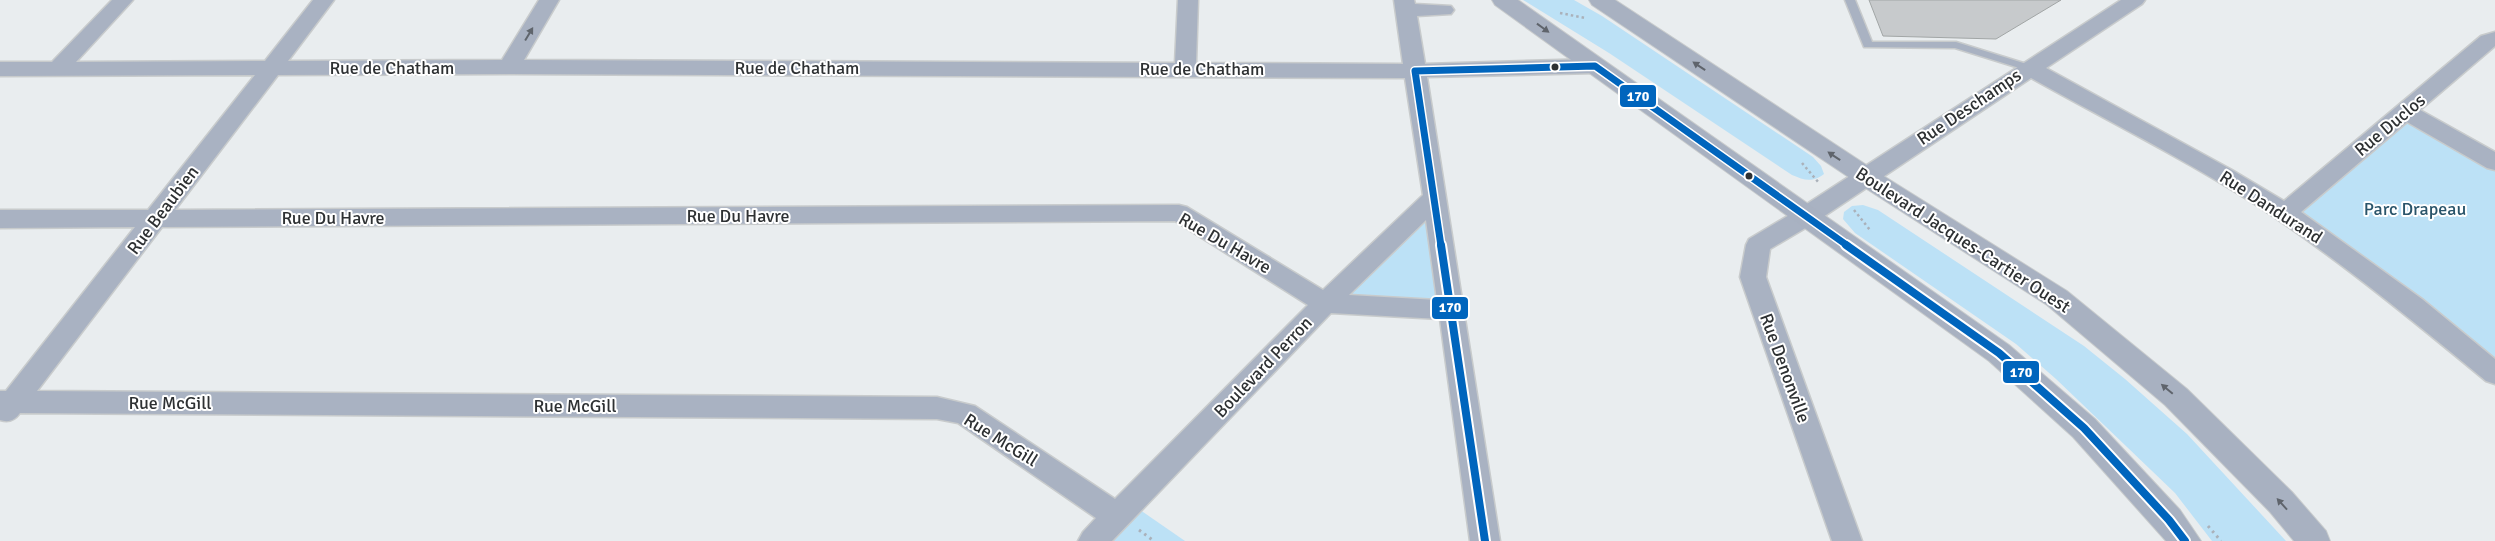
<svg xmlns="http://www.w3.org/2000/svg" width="2495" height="541" font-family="Signika,sans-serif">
<rect width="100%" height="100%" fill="#e9edef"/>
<g fill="#bce1f6">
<path d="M1523 0H1574L1602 16 1813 157 1821 166 1824 174C1812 183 1804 180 1792 175L1609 53Z"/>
<polygon points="2406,112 2495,162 2495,374 2285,213"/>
<polygon points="1435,197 1451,310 1325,303"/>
<polygon points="1863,205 1878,210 2084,346 2125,379 2187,434 2286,541 2212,541 2175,493 2056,379 2016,344 1855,233 1843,219 1844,212 1852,206"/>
<polygon points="1130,503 1185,541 1093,541"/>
</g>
<polygon fill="#c7cacc" stroke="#a2a6a6" points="1869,0 2061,0 1996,39 1883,36"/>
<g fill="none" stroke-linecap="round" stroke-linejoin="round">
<g stroke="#c8cbcc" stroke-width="3">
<polygon id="lane" points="1845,0 1855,0 1872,42 1956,42 2033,66 2034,68 2029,71 1955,48 1864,47"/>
</g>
<g stroke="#c8cbcc" stroke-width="3">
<g id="street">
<path d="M112 0H133L76 62 265 61 313 0H334L288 61 502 60 539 0H559L524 60 1175 63 1178 0H1198L1196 63 1403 64 1394 0H1414L1415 4 1451 6 1454 10 1451 14 1417 16 1425 64 1595 59 1603 61 1606 66 1603 71 1595 73 1427 77 1500 541H1470L1440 319 1331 313 1112 541H1078L1083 532 1096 518 958 423 937 419 20 413C15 420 9 423 0 420V391H6L135 227 0 228V210H148L255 75 0 76V62H52ZM509 74 1405 78 1423 195 1323 290 1187 207 1179 205 175 210 278 75ZM1426 220 1437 300 1349 295ZM1175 221 1308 305 1115 499 975 406 937 397 37 391 162 227Z"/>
<path d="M2121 0H2145L2142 4 2046 68 2232 170 2284 201 2481 36 2495 32V46L2420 110 2495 152V170L2487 168 2407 122 2301 212 2422 299 2495 359V384L2486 381C2418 325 2350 269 2277 219 2199 166 2113 124 2031 78L1814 223 1770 249 1766 277 1862 541H1832L1740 277 1746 245 1749 239 1796 211Z"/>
</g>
</g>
<g stroke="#c8cbcc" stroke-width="2">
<g id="secondary">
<polygon points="1492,0 1518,0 2009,345 2095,419 2180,510 2201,541 2166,541 2073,437 1989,361 1495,5"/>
<polygon points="1589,0 1615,0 1874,170 2067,291 2187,389 2292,492 2326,531 2330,541 2294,541 2270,512 2165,405 2047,305 1856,182 1592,5"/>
</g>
</g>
<g stroke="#aab1ba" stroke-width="2.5" stroke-dasharray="2.5 3" stroke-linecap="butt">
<polyline points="1560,13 1585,18"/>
<polyline points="1802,163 1819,183"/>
<polyline points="1854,210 1870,230"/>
</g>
<g stroke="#aab1ba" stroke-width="3" stroke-dasharray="2.5 4" stroke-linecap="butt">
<polyline points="2208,526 2221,541"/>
<polyline points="1139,530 1154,541"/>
</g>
<use href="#lane" fill="#a9b2c2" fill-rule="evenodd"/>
<use href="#street" fill="#a9b2c2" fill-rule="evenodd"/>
<use href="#secondary" fill="#a8b1c1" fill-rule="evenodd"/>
<g stroke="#fff" stroke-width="10">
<polyline id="bus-1-far1" points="1441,246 1415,71 1595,66 1848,246"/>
</g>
<g stroke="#fff" stroke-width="12">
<g id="bus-1">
<polyline points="1441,245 1485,541"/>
<polyline points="1846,245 1999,353 2084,428 2169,520 2185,541"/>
</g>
</g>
<use href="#bus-1-far1" stroke="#0065bd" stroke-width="7"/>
<use href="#bus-1" stroke="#0065bd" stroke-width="8"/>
</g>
<defs><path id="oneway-solid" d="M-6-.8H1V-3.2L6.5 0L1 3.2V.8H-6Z" transform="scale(1.25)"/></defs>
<g fill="#5f646c">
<use href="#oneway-solid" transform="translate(1543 28) rotate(36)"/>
<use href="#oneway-solid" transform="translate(1699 66) rotate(-146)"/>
<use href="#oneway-solid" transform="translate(1834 156) rotate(-146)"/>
<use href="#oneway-solid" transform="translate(2167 389) rotate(-140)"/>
<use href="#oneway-solid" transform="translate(2282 504) rotate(-132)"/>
</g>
<use fill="#5f656c" href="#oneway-solid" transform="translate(529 34) rotate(-59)"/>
<g fill="#2e3133" stroke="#fff" stroke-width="2">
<circle cx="1555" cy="67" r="4.5"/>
<circle cx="1749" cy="176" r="4.5"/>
</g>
<g text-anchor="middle" stroke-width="4" stroke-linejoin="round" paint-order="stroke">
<g font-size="18" fill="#2e3133" stroke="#fff">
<text x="392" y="74">Rue de Chatham</text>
<text x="797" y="74">Rue de Chatham</text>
<text x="1202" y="75">Rue de Chatham</text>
<text transform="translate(1969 107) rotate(-34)" y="6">Rue Deschamps</text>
<text transform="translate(2390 125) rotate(-40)" y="6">Rue Duclos</text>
<text transform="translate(2271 207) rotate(33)" y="6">Rue Dandurand</text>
<text transform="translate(163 210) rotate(-53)" y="6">Rue Beaubien</text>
<text x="738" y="222">Rue Du Havre</text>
<text x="333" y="224">Rue Du Havre</text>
<text transform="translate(1963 240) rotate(33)" y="6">Boulevard Jacques-Cartier Ouest</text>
<text transform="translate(1225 243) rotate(30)" y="6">Rue Du Havre</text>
<text transform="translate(1263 367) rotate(-46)" y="6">Boulevard Perron</text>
<text transform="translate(1785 368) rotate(70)" y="6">Rue Denonville</text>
<text x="170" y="409">Rue McGill</text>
<text x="575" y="412">Rue McGill</text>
<text transform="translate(1001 440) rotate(32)" y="6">Rue McGill</text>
</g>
<g font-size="18" fill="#29546a" stroke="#fff">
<text x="2415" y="215">Parc Drapeau</text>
</g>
</g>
<g stroke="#fff" stroke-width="2">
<rect x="1619" y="84" width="38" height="24" rx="5" fill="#0065bd"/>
<rect x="1431" y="296" width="38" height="24" rx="5" fill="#0065bd"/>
<rect x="2002" y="360" width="38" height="24" rx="5" fill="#0065bd"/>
</g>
<g font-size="14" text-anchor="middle" font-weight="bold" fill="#fff">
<text x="1638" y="101">170</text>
<text x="1450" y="312">170</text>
<text x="2021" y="377">170</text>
</g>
</svg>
